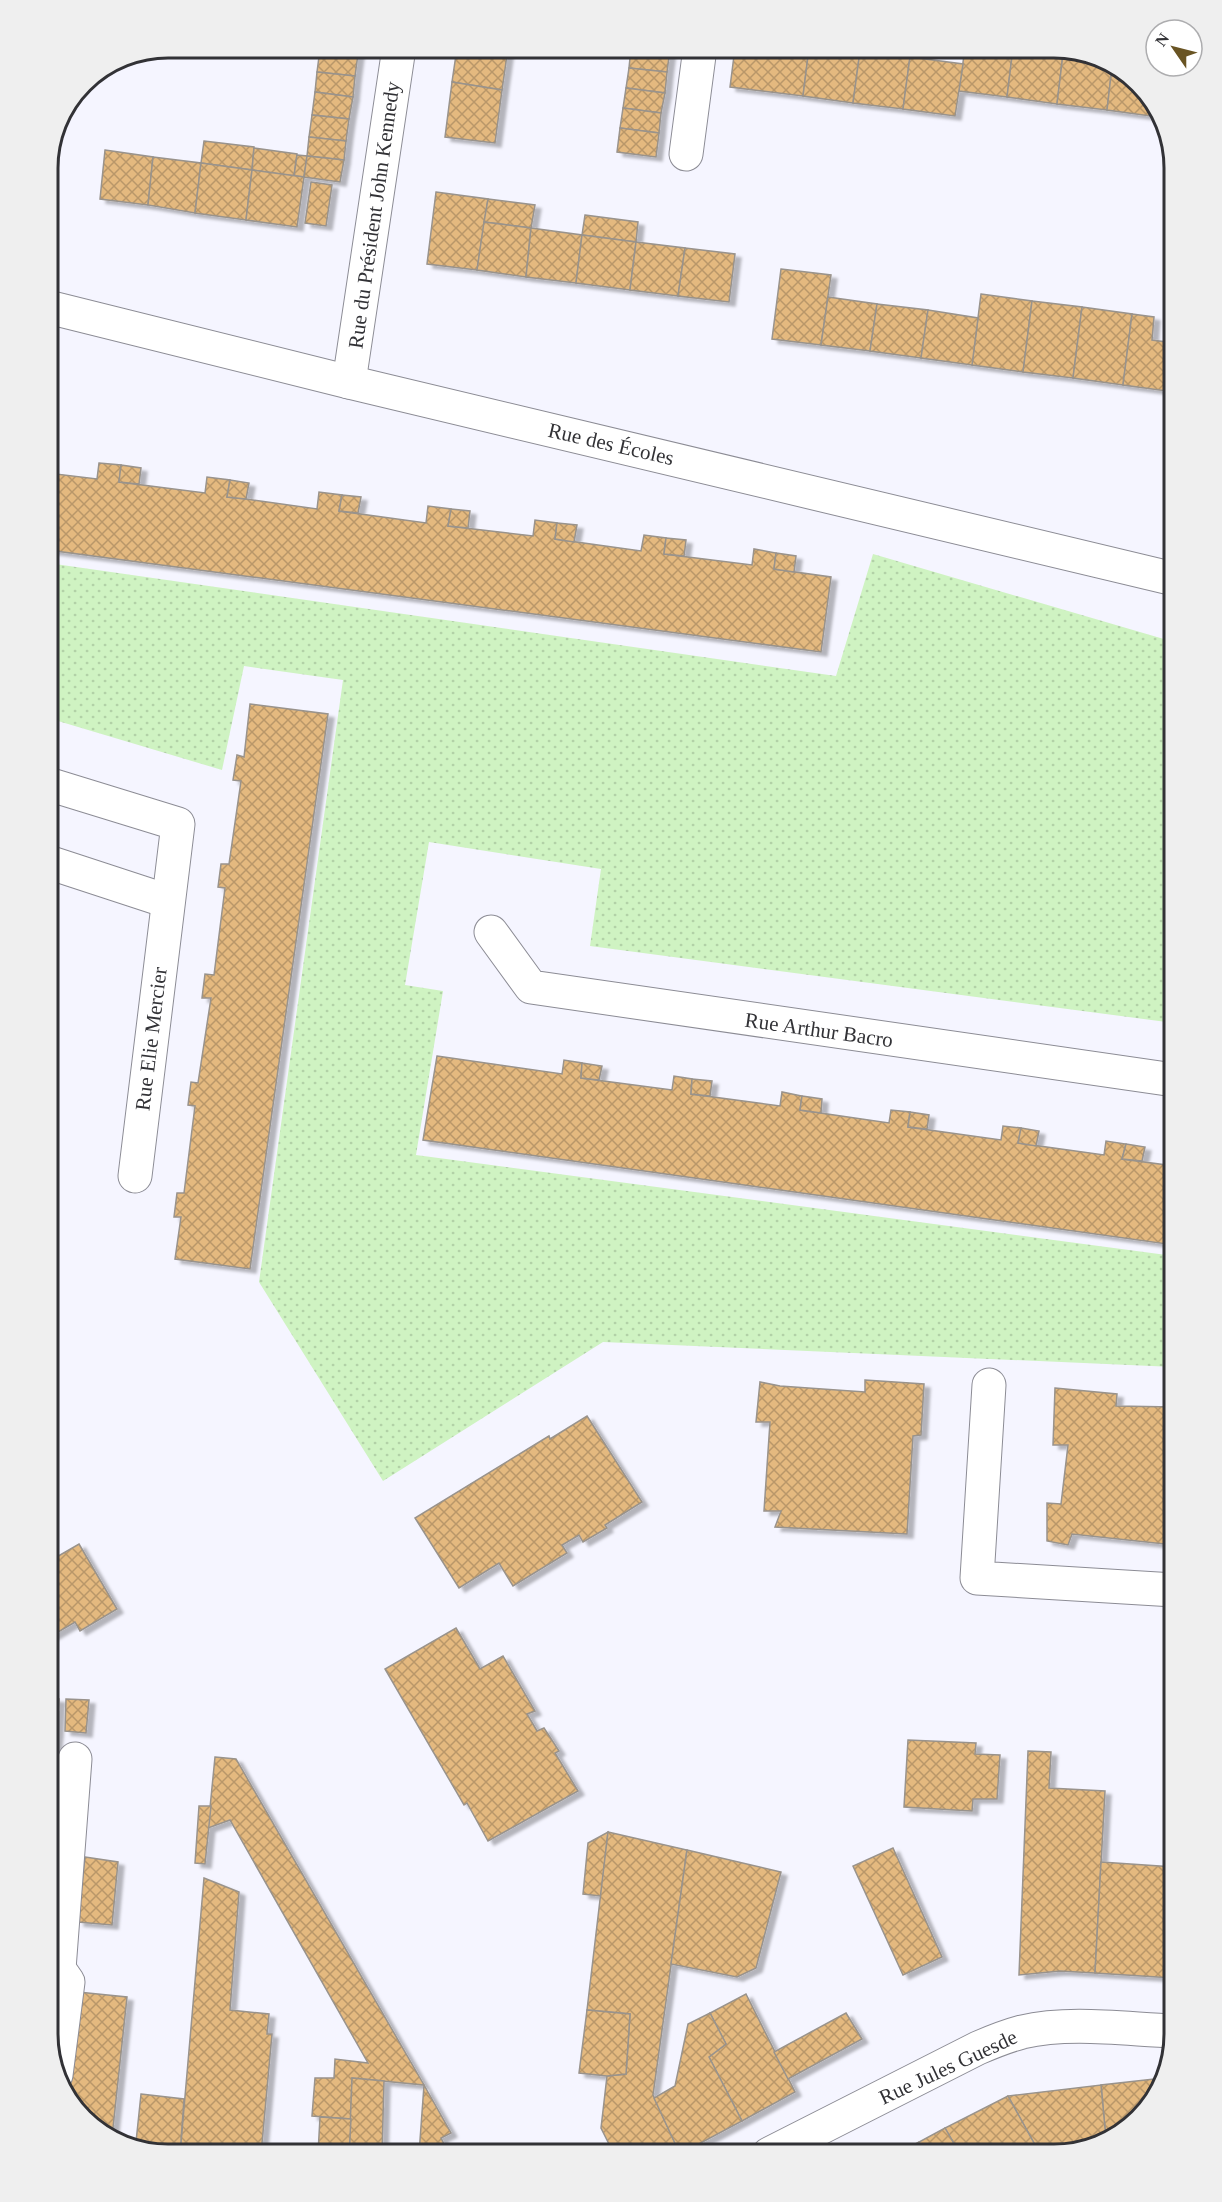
<svg xmlns="http://www.w3.org/2000/svg" width="1222" height="2202" font-family="'Times New Roman',serif">
<defs>
<pattern id="grass-dots" width="8" height="8" patternUnits="userSpaceOnUse" patternTransform="scale(1.5)"><rect width="8" height="8" fill="#cff3c2"/><path d="M2 2h.1M6 6h.1" fill="none" stroke="#b2d1a7" stroke-width="1.8" stroke-linecap="round"/></pattern>
<pattern id="building-cross-hatch" width="8" height="8" patternUnits="userSpaceOnUse" patternTransform="scale(1.5)"><rect width="8" height="8" fill="#e4b97f"/><path d="M0 0l8 8M0 8l8-8" fill="none" stroke="#b99769"/></pattern>
<filter id="shadow"><feDropShadow dx="6" dy="4" stdDeviation="1.5" flood-color="#0004"/></filter>
</defs>
<rect width="100%" height="100%" fill="#f5f5ff"/>
<polygon fill="url(#grass-dots)" points="873,554 1174,642 1174,1023 590,946 601,869 429,842 405,985 443,991 416,1155 1174,1256 1174,1367 603,1342 383,1481 259,1282 343,680 244,666 222,770 48,718 48,563 836,676"/>
<g fill="url(#building-cross-hatch)" stroke="#99938c" stroke-width="1.5" filter="url(#shadow)">
<polygon points="321,48 359,48 358,54"/>
<polygon points="457,48 508,48 502,90 452,82"/>
<polygon points="631,48 670,49 667,72 629,68"/>
<polygon points="735,48 809,48 803,96 730,87"/>
<polygon points="809,48 860,51 853,103 803,96"/>
<polygon points="965,48 1013,48 1007,97 959,91"/>
<polygon points="1013,48 1063,54 1057,104 1007,97"/>
<polygon points="320,49 358,54 355,76 317,72"/>
<polygon points="860,51 910,57 903,109 853,103"/>
<polygon points="1063,54 1083,56 1112,67 1107,110 1057,104"/>
<polygon points="910,57 963,64 955,116 903,109"/>
<polygon points="1112,67 1126,73 1158,114 1158,117 1107,110"/>
<polygon points="629,68 667,72 665,93 626,88"/>
<polygon points="317,72 355,76 353,97 315,92"/>
<polygon points="452,82 502,90 495,143 445,137"/>
<polygon points="626,88 665,93 661,113 623,108"/>
<polygon points="315,92 353,97 349,119 312,115"/>
<polygon points="623,108 661,113 659,133 620,128"/>
<polygon points="312,115 349,119 346,141 309,137"/>
<polygon points="620,128 659,133 656,157 617,152"/>
<polygon points="309,137 346,141 344,160 307,156"/>
<polygon points="204,141 254,147 252,170 201,163"/>
<polygon points="254,148 297,154 294,176 252,170"/>
<polygon points="105,150 153,157 148,205 100,199"/>
<polygon points="297,155 307,156 304,177 294,176"/>
<polygon points="307,156 344,160 340,182 304,177"/>
<polygon points="153,157 201,163 195,213 148,205"/>
<polygon points="201,163 252,170 246,220 195,213"/>
<polygon points="252,170 304,177 297,227 246,220"/>
<polygon points="311,182 332,185 326,226 305,223"/>
<polygon points="436,192 488,199 477,270 427,264"/>
<polygon points="488,199 535,205 531,228 484,222"/>
<polygon points="585,215 638,222 636,242 582,235"/>
<polygon points="484,222 531,228 526,277 477,270"/>
<polygon points="531,228 582,235 576,283 526,277"/>
<polygon points="582,235 636,242 630,290 576,283"/>
<polygon points="636,242 685,248 678,296 630,290"/>
<polygon points="685,248 735,254 729,302 678,296"/>
<polygon points="781,269 831,275 821,345 772,339"/>
<polygon points="981,294 1032,301 1023,372 972,365"/>
<polygon points="828,297 877,304 870,351 821,345"/>
<polygon points="1032,301 1082,307 1073,378 1023,372"/>
<polygon points="877,304 928,310 921,358 870,351"/>
<polygon points="1082,307 1132,314 1123,385 1073,378"/>
<polygon points="928,310 978,318 972,365 921,358"/>
<polygon points="1132,314 1154,317 1152,340 1174,343 1174,392 1123,385"/>
<polygon points="99,463 121,465 119,482 205,493 207,477 230,480 227,497 246,499 317,509 319,492 342,495 339,511 426,523 428,506 451,509 448,526 533,536 535,520 557,523 555,539 641,551 644,535 666,538 664,554 752,565 754,549 776,553 774,569 831,577 821,652 48,550 48,473 97,479"/>
<polygon points="121,465 141,468 139,484 119,482"/>
<polygon points="230,480 249,483 246,499 227,497"/>
<polygon points="342,495 361,497 358,513 339,511"/>
<polygon points="451,509 470,511 468,528 448,526"/>
<polygon points="557,523 577,525 574,542 555,539"/>
<polygon points="666,538 686,540 684,556 664,554"/>
<polygon points="776,553 796,556 794,572 774,569"/>
<polygon points="250,704 328,714 250,1269 175,1259 181,1217 174,1217 177,1193 184,1193 195,1106 188,1105 191,1082 198,1083 211,998 202,998 205,974 214,975 225,888 218,887 221,864 229,864 241,781 233,780 237,755 244,757"/>
<polygon points="437,1056 562,1074 564,1060 582,1063 581,1078 672,1090 674,1076 692,1079 691,1094 780,1106 782,1092 802,1096 800,1110 889,1123 891,1110 910,1112 908,1127 1001,1140 1003,1126 1021,1128 1018,1143 1104,1155 1106,1141 1126,1144 1122,1159 1174,1166 1174,1245 423,1140"/>
<polygon points="582,1063 602,1066 599,1080 581,1078"/>
<polygon points="692,1079 712,1081 710,1096 691,1094"/>
<polygon points="802,1096 822,1099 821,1113 800,1110"/>
<polygon points="910,1112 929,1115 927,1129 908,1127"/>
<polygon points="1021,1128 1039,1131 1036,1146 1018,1143"/>
<polygon points="1126,1144 1145,1147 1142,1161 1122,1159"/>
<polygon points="865,1380 924,1384 921,1435 913,1436 907,1534 775,1527 781,1511 764,1511 770,1422 756,1422 760,1382 780,1386 865,1392"/>
<polygon points="1055,1388 1117,1394 1116,1406 1174,1407 1174,1545 1072,1534 1068,1545 1047,1541 1047,1503 1061,1504 1068,1445 1053,1445"/>
<polygon points="587,1416 642,1502 605,1525 607,1528 583,1542 579,1535 562,1545 567,1553 513,1586 499,1563 459,1588 415,1518 549,1436 550,1439"/>
<polygon points="79,1544 117,1609 80,1631 75,1622 48,1638 48,1562"/>
<polygon points="456,1628 480,1669 503,1656 535,1711 527,1714 537,1731 544,1728 559,1751 555,1753 578,1791 488,1841 467,1803 464,1805 385,1669"/>
<polygon points="48,1698 59,1699 57,1732 48,1731"/>
<polygon points="66,1699 89,1700 86,1733 65,1731"/>
<polygon points="48,1731 57,1732 54,1764 48,1763"/>
<polygon points="908,1740 976,1743 975,1754 1000,1755 997,1799 973,1799 972,1811 904,1807"/>
<polygon points="1028,1751 1051,1752 1049,1788 1105,1791 1095,1973 1060,1971 1019,1975"/>
<polygon points="215,1757 236,1759 424,2085 352,2078 351,2119 312,2116 315,2078 334,2078 335,2059 368,2063 230,1820 208,1828"/>
<polygon points="48,1763 54,1764 52,1793 48,1793"/>
<polygon points="48,1793 52,1793 51,1824 48,1824"/>
<polygon points="199,1806 211,1806 205,1864 195,1863"/>
<polygon points="608,1832 601,1896 583,1894 588,1843"/>
<polygon points="608,1832 687,1850 653,2095 680,2154 614,2154 601,2128 607,2076 626,2074 630,2014 587,2010"/>
<polygon points="893,1848 942,1957 903,1975 853,1866"/>
<polygon points="687,1850 781,1872 756,1968 737,1977 671,1964"/>
<polygon points="85,1857 118,1862 112,1925 78,1922"/>
<polygon points="1101,1862 1174,1867 1173,1978 1095,1973"/>
<polygon points="204,1878 239,1892 230,2010 269,2014 267,2034 272,2034 261,2154 180,2154"/>
<polygon points="78,1992 127,1997 112,2137 101,2133 67,2091"/>
<polygon points="746,1994 795,2092 742,2121 709,2057 726,2044 710,2013"/>
<polygon points="587,2010 630,2014 626,2074 607,2076 579,2073"/>
<polygon points="710,2013 726,2044 709,2057 742,2121 680,2154 654,2098 675,2086 688,2024"/>
<polygon points="846,2013 862,2039 788,2079 774,2052"/>
<polygon points="352,2078 384,2081 382,2154 349,2154"/>
<polygon points="1154,2079 1158,2085 1153,2101 1106,2139 1101,2085"/>
<polygon points="424,2085 451,2133 441,2138 449,2154 419,2154"/>
<polygon points="1101,2085 1106,2139 1100,2145 1053,2154 1040,2154 1008,2096"/>
<polygon points="141,2094 184,2099 180,2154 161,2154 161,2145 136,2142"/>
<polygon points="1008,2096 1040,2154 960,2154 945,2128"/>
<polygon points="320,2117 351,2119 349,2154 318,2154"/>
<polygon points="945,2128 960,2154 925,2154 919,2142"/>
<polygon points="919,2142 925,2154 896,2154"/>
<polygon points="142,2143 161,2145 160,2153 141,2147"/>
</g>
<g fill="none" stroke-linecap="round" stroke-linejoin="round">
<g stroke="#8c8c95" stroke-width="35">
<g id="minor">
<polyline points="686,154 700,48"/>
<polyline points="48,307 349,382 1174,579"/>
<polyline points="349,382 399,48"/>
<polyline points="48,784 178,824 135,1176"/>
<polyline points="48,862 167,901"/>
<polyline points="491,932 531,987 1174,1080"/>
<polyline points="989,1385 977,1578 1174,1590"/>
<polyline points="48,1968 59,1969 75,1759"/>
<polyline points="56,2075 68,1982 59,1969"/>
</g>
</g>
<g stroke="#8c8c95" stroke-width="35">
<path id="major" d="M769 2154 978 2048C992 2042 1007 2036 1022 2032 1070 2021 1124 2029 1174 2031"/>
</g>
<use href="#minor" stroke="#fff" stroke-width="33"/>
<use href="#major" stroke="#fff" stroke-width="33"/>
</g>
<g text-anchor="middle" stroke-width="6" stroke-linejoin="round" paint-order="stroke">
<g font-size="21" fill="#323236" stroke="#fff">
<text transform="translate(374 215) rotate(-82)" y="7">Rue du Président John Kennedy</text>
<text transform="translate(611 444) rotate(13)" y="7">Rue des Écoles</text>
<text transform="translate(819 1030) rotate(8)" y="7">Rue Arthur Bacro</text>
<text transform="translate(151 1039) rotate(-83)" y="7">Rue Elie Mercier</text>
<text transform="translate(948 2067) rotate(-25)" y="7">Rue Jules Guesde</text>
</g>
</g>
<path d="M0 0H1222V2202H0ZM168 58H1054A110 110 0 0 1 1164 168V2034A110 110 0 0 1 1054 2144H168A110 110 0 0 1 58 2034V168A110 110 0 0 1 168 58Z" fill="#efefef" fill-rule="evenodd"/>
<path fill="none" stroke="#323236" stroke-width="3" d="M168 58H1054A110 110 0 0 1 1164 168V2034A110 110 0 0 1 1054 2144H168A110 110 0 0 1 58 2034V168A110 110 0 0 1 168 58Z"/>
<g transform="translate(1174 48) rotate(305)"><circle r="28" fill="#ffffff" stroke="#adadaf" stroke-width="1.5"/>
<path d="M0-4.5L10 22L0 15L-10 22Z" fill="#695423"/>
<text y="-9" font-size="16" font-weight="bold" text-anchor="middle" fill="#323236">N</text>
</g>
</svg>
